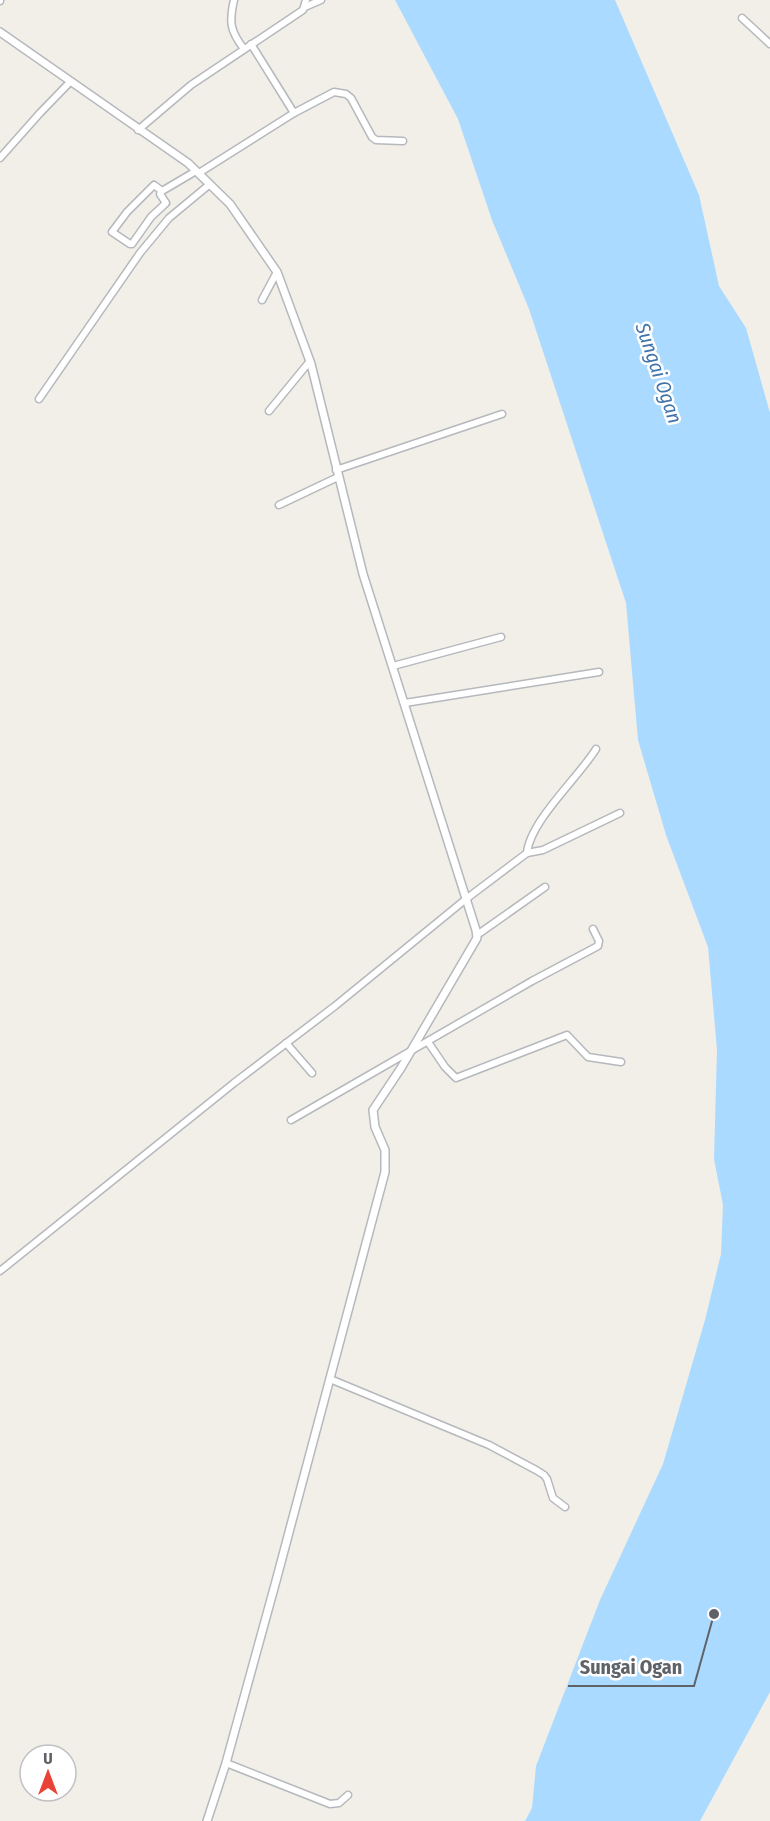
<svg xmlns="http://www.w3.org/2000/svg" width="770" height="1821" font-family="'Fira Sans Condensed',sans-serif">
<rect width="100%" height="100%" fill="#f1efe8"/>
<polygon fill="#aadaff" points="395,0 615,0 699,195 719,286 746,328 770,413 770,1692 700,1821 525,1821 532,1808 536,1766 600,1600 663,1464 705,1320 721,1254 723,1205 714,1159 717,1050 708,947 666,835 638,740 626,603 529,309 492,220 458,119"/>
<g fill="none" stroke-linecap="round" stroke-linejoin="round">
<g stroke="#b5b8bc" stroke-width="9">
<g id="minor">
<path d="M234 0C229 22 230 31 244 49"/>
<polyline points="0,1 0,0"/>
<polyline points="305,7 321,0"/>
<polyline points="742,18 770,44"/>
<polyline points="251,44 294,113"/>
<polyline points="138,130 191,85 303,10 306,0"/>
<polyline points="0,158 40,113 70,82"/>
<polyline points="199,173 294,113 334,92 346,94 351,98 372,137 376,140 403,141"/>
<polyline points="162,191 160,194 166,203 151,217 132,244 130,244 112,232 127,212 154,185 162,191 196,171"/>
<polyline points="262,300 277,272"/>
<polyline points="39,399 140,253 169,218 210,184"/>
<polyline points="269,411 310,361"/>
<polyline points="336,470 502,414"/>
<polyline points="279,505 338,477"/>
<polyline points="393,666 501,637"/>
<polyline points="405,703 599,672"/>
<path d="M527 853C530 821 578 778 596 749"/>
<polyline points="477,935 545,887"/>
<polyline points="428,1042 445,1067 456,1078 567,1035 588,1057 621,1062"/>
<polyline points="286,1043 312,1073"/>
<polyline points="291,1120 532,981 598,946 599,941 593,929"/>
<polyline points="0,1271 234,1083 335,1006 466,899 527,853 543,850 620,813"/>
<polyline points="330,1379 489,1445 536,1470 544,1475 547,1479 553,1498 565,1507"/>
<polyline points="226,1763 330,1804 339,1803 348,1795"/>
</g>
</g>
<g stroke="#b5b8bc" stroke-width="10">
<polyline id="tertiary" points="0,32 188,163 230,204 277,272 311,364 363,574 476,930 477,938 401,1068 373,1110 375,1127 385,1150 385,1172 276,1581 226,1763 207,1821"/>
</g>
<use href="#minor" stroke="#fff" stroke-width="6"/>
<use href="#tertiary" stroke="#fff" stroke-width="7"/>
</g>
<g text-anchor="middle" stroke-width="5" stroke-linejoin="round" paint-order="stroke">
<g font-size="20" font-style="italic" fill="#4174aa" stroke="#fff">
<text transform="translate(659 373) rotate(71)" y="7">Sungai Ogan</text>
</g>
</g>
<path fill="none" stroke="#5f6368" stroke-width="2" d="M714 1614L694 1686H568"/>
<circle fill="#5f6368" stroke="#fff" stroke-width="2" cx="714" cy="1614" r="6"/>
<g font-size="20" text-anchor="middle" font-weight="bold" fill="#5f6368" stroke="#fff" stroke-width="5" stroke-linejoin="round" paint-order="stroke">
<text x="631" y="1674">Sungai Ogan</text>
</g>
<g transform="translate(48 1773)"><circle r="28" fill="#ffffff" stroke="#bfc1c3" stroke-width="1.5"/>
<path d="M0-4.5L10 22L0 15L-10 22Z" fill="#ea4335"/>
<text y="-9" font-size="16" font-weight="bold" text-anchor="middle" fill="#5f6368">U</text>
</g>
</svg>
